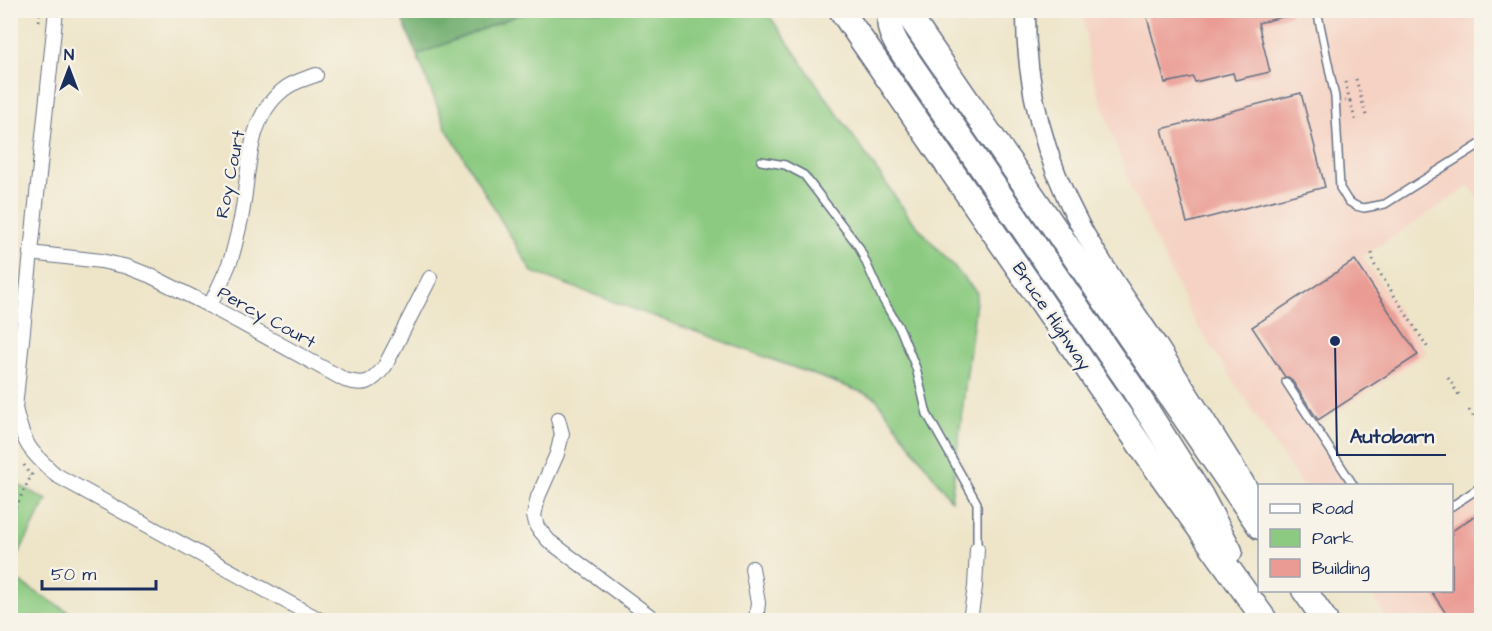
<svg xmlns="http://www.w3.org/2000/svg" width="1492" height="631" font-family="'Architects Daughter',sans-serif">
<rect width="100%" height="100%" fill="#f7f3e8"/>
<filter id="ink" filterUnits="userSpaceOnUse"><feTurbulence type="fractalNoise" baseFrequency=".0167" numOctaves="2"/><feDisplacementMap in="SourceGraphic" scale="12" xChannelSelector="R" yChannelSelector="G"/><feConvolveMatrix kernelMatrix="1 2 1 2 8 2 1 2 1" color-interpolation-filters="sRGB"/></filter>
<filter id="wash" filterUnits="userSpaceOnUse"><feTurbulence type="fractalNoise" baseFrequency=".008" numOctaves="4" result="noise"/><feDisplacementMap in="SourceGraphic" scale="24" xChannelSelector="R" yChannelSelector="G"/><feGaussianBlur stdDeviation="1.35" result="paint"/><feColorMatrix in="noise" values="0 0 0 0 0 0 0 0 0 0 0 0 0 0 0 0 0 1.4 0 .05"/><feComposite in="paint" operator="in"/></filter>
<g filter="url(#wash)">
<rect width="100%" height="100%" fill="#eee5c9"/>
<g fill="#f5d2c3">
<polygon points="1083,11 1481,11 1481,203 1470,186 1363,257 1427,353 1319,424 1356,485 1301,485 1192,317 1131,188 1090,69"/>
<polygon points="1481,496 1481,620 1388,620 1369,591 1452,590 1452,515"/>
</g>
<g fill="#8cca81" stroke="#547c70" stroke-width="1.5">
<polygon points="528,11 766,11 910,218 977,293 951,500 875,397 532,272 446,128 417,55"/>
<polygon points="11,481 47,500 11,568"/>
<polygon points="11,577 82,620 11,620"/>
</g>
<polygon fill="#71ae6f" stroke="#466e66" stroke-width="1.5" points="399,11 528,11 417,55"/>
<g id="blocks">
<g fill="#ea9c94">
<polygon points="1145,10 1290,10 1291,15 1258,23 1270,72 1235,80 1233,73 1195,82 1193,77 1165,83"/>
<polygon points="1301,93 1325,187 1187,223 1162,129"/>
<polygon points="1355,260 1418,355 1318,420 1291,379 1288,377 1285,377 1252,327"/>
<polygon points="1482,511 1482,621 1451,621 1431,591 1452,591 1452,531"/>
</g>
</g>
</g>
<g filter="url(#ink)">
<use href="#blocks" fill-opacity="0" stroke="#656f83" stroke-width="1.5"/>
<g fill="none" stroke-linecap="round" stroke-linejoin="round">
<g stroke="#656f83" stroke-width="10">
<g id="lane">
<polyline points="1317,10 1335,97 1340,188 1348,201 1356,206 1364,208 1385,204 1482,143"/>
<polyline points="761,161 785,165 804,175 859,247 882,298 901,331 916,368 927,414 977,503 977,549"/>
<polyline points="1286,382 1354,486"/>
<polyline points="1452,506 1482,486"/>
</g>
</g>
<g stroke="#656f83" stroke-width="16">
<g id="street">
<path d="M56 10 15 408C23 443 29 451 56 475L320 620"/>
<path d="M30 253 101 261 128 267 151 276 210 306 345 380C365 386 372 383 385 366L430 278"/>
<path d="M210 306C217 290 225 275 231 259 235 246 238 232 241 219 250 175 245 120 283 90 292 82 305 79 316 75"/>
<polyline points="558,419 562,434 557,454 538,497 534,516 537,527 549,541 655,620"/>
<polyline points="752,568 758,603 756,620"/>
<polyline points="970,620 975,587 977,549"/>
</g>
</g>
<g stroke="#656f83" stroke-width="21">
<path id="secondary" d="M1026 10C1025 85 1045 159 1080 225 1103 267 1131 305 1157 344 1192 398 1226 452 1260 507"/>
</g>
<g stroke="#656f83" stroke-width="27">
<g id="highway">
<polyline points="841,10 1149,458 1265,620"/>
<path d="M891 10C887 25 891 34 898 46L1134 390 1201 496 1230 551"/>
<polyline points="905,10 1260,527"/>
<polyline points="1304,590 1325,620"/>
</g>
</g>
<g stroke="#656f83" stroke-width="3" stroke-dasharray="1.5 4.5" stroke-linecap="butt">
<polyline points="39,21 40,10"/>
<polyline points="1356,79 1367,119"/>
<polyline points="1345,82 1350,101 1345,101"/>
<polyline points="1350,101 1356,122"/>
<polyline points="1372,253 1374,264 1428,348"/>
<polyline points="1448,378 1459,395"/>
<polyline points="1469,410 1482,429"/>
<polyline points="24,465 30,476"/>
<polyline points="10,518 33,472"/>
</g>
<use href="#lane" stroke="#fff" stroke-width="7"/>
<use href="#street" stroke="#fff" stroke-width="14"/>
<use href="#secondary" stroke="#fff" stroke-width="18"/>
<use href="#highway" stroke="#fff" stroke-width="24"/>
</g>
</g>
<g text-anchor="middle" stroke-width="5" stroke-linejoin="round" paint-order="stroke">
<g font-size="18" fill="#1b2f5e" stroke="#f7f3e8">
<text transform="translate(230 174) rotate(-79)" y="6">Roy Court</text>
<text transform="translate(1052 316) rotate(56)" y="6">Bruce Highway</text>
<text transform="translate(267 317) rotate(29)" y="6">Percy Court</text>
</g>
</g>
<path fill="none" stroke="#1b2f5e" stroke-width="2" d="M1335 341L1337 455H1446"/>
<circle fill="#1b2f5e" stroke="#f7f3e8" stroke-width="2" cx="1335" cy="341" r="6"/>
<g font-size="20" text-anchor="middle" font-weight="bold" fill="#1b2f5e" stroke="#f7f3e8" stroke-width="5" stroke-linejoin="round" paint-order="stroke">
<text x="1392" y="443">Autobarn</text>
</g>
<rect width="1492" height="631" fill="none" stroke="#f7f3e8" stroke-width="36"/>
<rect x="1258" y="484" width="195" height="108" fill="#f7f3e8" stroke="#9fa5b1" stroke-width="1.5"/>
<rect x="1270" y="504" width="30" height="9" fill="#ffffff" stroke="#9fa5b1" stroke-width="1.5"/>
<text x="1312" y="514" font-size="18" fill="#1b2f5e">Road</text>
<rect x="1270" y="529" width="30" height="18" fill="#8cca81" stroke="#9fa5b1" stroke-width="1.5"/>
<text x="1312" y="544" font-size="18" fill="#1b2f5e">Park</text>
<rect x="1270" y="559" width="30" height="18" fill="#ea9c94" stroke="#9fa5b1" stroke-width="1.5"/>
<text x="1312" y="574" font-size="18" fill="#1b2f5e">Building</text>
<g transform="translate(69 69)" stroke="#f7f3e8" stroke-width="4.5" paint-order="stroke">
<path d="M0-4.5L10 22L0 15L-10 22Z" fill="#1b2f5e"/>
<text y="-9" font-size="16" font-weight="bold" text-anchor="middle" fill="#1b2f5e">N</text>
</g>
<path d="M42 580v9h114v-9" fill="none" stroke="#1b2f5e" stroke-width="3"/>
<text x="51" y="580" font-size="18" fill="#1b2f5e" stroke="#f7f3e8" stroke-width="4.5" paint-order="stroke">50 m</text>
</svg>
